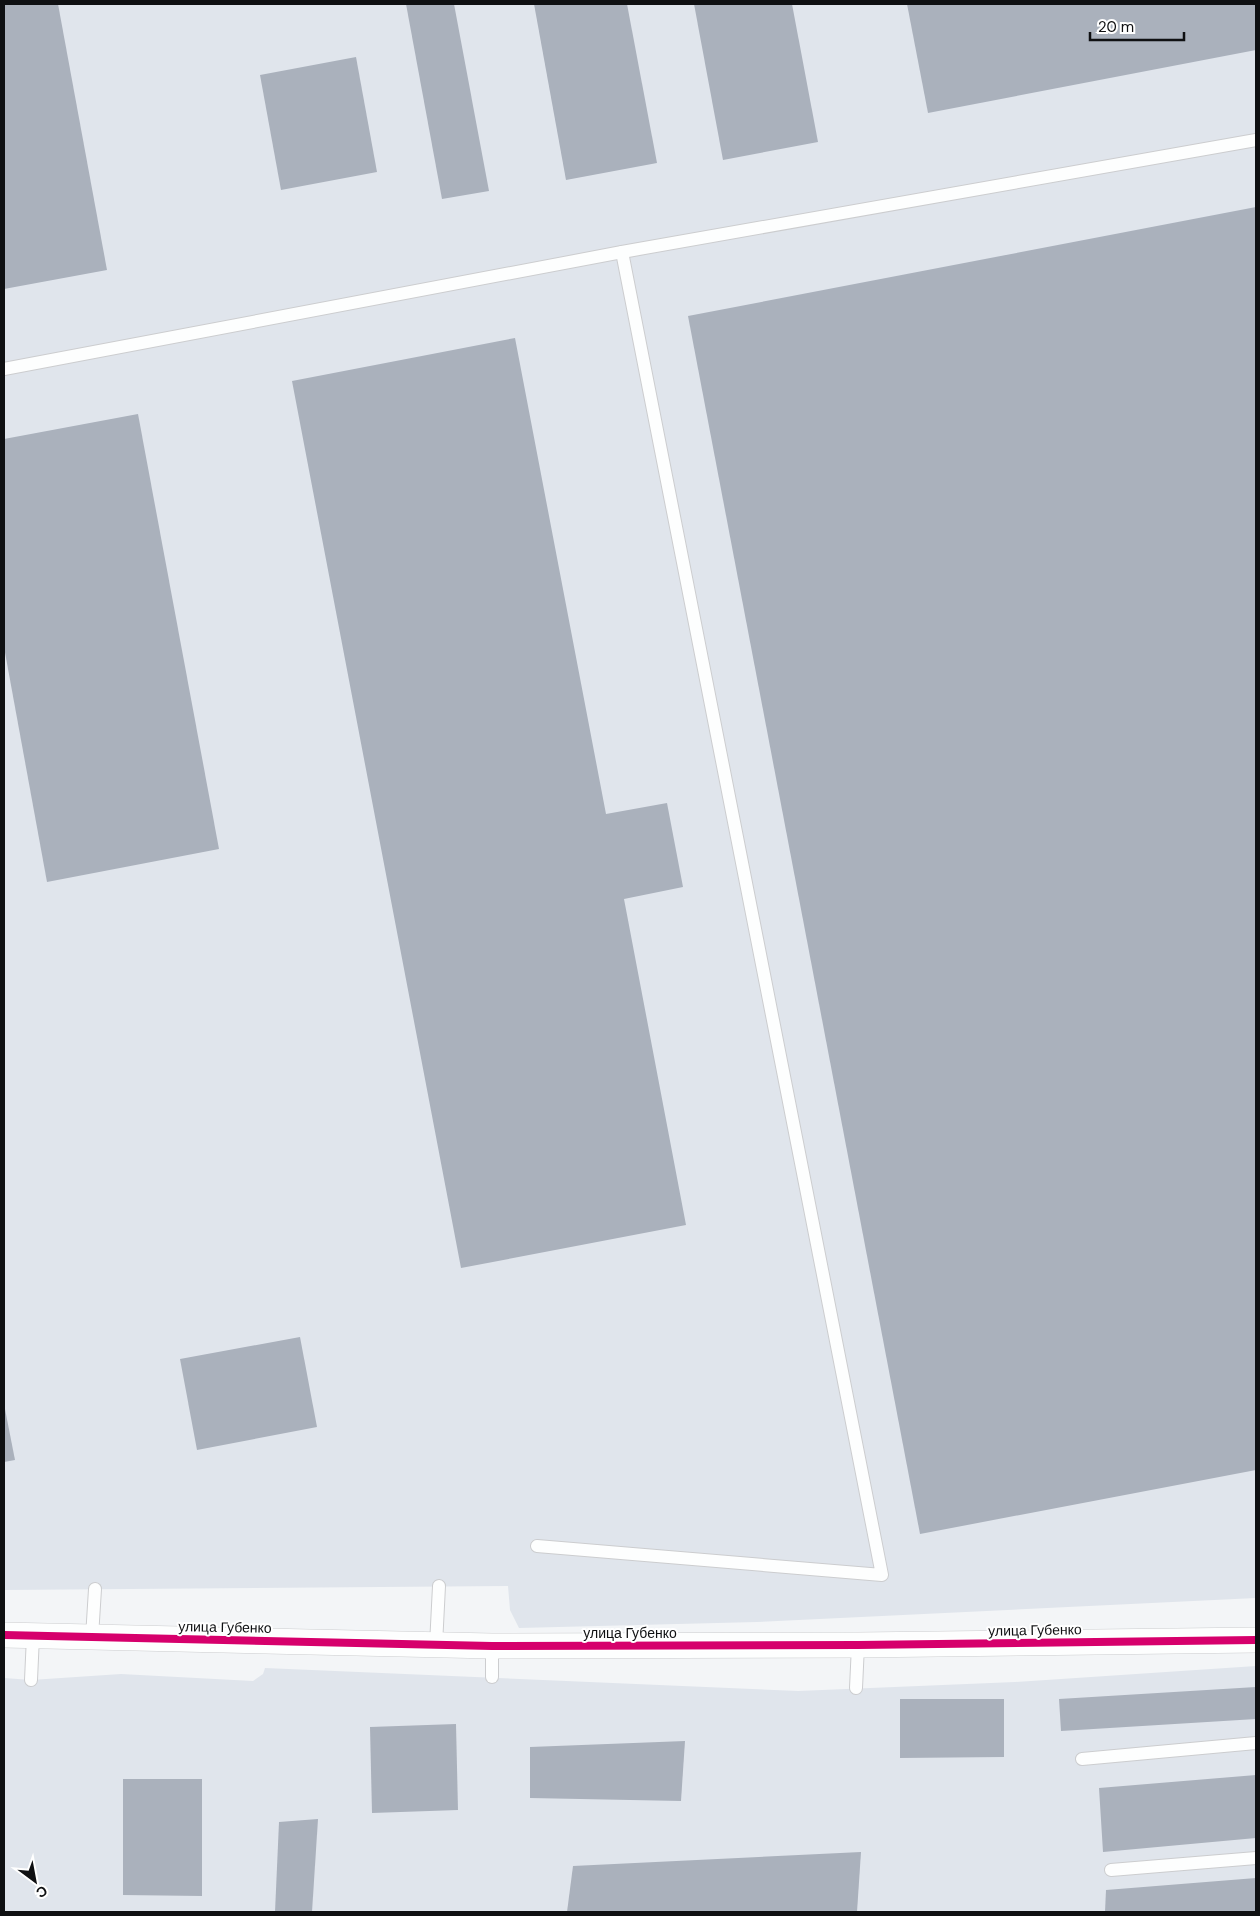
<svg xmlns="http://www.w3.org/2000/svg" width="1260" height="1916" font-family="'DM Sans',sans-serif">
<rect width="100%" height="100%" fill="#f3f5f7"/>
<g fill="#e0e5ec">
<polygon points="4,4 1256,4 1256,1598 757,1622 519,1628 510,1610 508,1586 4,1590"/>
<polygon points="1256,1666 1256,1912 4,1912 4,1678 31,1680 121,1674 253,1681 263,1674 265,1668 798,1691 1015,1682"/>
</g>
<g fill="#aab1bc">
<polygon points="4,4 58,4 107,270 4,289"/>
<polygon points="406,4 454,4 489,191 442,199"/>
<polygon points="534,4 627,4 657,163 566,180"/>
<polygon points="694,4 792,4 818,142 723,160"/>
<polygon points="907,4 1256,4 1256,50 928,113"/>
<polygon points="356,57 377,172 281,190 260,75"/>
<polygon points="1256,207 1256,1470 920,1534 688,316"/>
<polygon points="515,338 606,814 667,803 683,887 624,899 686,1225 461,1268 292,381"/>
<polygon points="138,414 219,849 47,882 4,647 4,439"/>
<polygon points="300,1337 317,1427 197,1450 180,1359"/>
<polygon points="4,1404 15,1460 4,1462"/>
<polygon points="1256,1687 1256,1719 1061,1731 1059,1699"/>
<polygon points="900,1699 1004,1699 1004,1757 900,1758"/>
<polygon points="456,1724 458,1810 372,1813 370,1727"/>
<polygon points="685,1741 681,1801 530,1798 530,1747"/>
<polygon points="1256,1775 1256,1838 1103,1852 1099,1788"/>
<polygon points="123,1779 202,1779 202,1896 123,1895"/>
<polygon points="318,1819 312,1912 275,1912 279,1822"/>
<polygon points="861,1852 857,1912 567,1912 573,1866"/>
<polygon points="1256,1878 1256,1912 1105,1912 1106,1890"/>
</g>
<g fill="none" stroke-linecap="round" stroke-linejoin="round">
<g stroke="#cccdcf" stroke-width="14">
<g id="lane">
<polyline points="4,369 622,252 1256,140"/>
<polyline points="537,1546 882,1575 622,252"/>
<polyline points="92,1637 95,1589"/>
<polyline points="436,1645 439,1586"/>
<polyline points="492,1677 492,1646"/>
<polyline points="31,1680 33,1636"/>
<polyline points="856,1688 858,1645"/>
<polyline points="1082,1759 1256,1743"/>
<polyline points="1111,1870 1256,1858"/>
</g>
</g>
<g stroke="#cccdcf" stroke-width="26">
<polyline id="street" points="4,1635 492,1646 858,1645 1256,1640"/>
</g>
<use href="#lane" stroke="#fdfefe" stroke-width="12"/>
<use href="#street" stroke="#fdfefe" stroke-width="25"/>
<g stroke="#fff" stroke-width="11">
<polyline id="cycleway" points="4,1635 492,1646 858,1645 1256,1640"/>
</g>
<use href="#cycleway" stroke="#d6006c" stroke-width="8"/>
</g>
<g text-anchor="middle" stroke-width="4" stroke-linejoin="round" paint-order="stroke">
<g font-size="14" fill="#0f1012" stroke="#fff">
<text transform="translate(225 1627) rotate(1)" y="5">улица Губенко</text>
<text transform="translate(1035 1630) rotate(-1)" y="5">улица Губенко</text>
<text x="630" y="1638">улица Губенко</text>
</g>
</g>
<rect width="1260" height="1916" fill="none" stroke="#0f1012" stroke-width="10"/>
<g transform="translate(35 1881) rotate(148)" stroke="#ffffff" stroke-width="4" paint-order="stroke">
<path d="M0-4L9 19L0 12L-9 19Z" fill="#0f1012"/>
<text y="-8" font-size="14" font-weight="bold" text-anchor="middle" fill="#0f1012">С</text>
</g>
<path d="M1090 32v8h94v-8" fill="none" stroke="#0f1012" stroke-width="2.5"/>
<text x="1098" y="32" font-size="15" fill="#0f1012" stroke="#ffffff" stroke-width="4" paint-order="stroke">20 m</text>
</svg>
